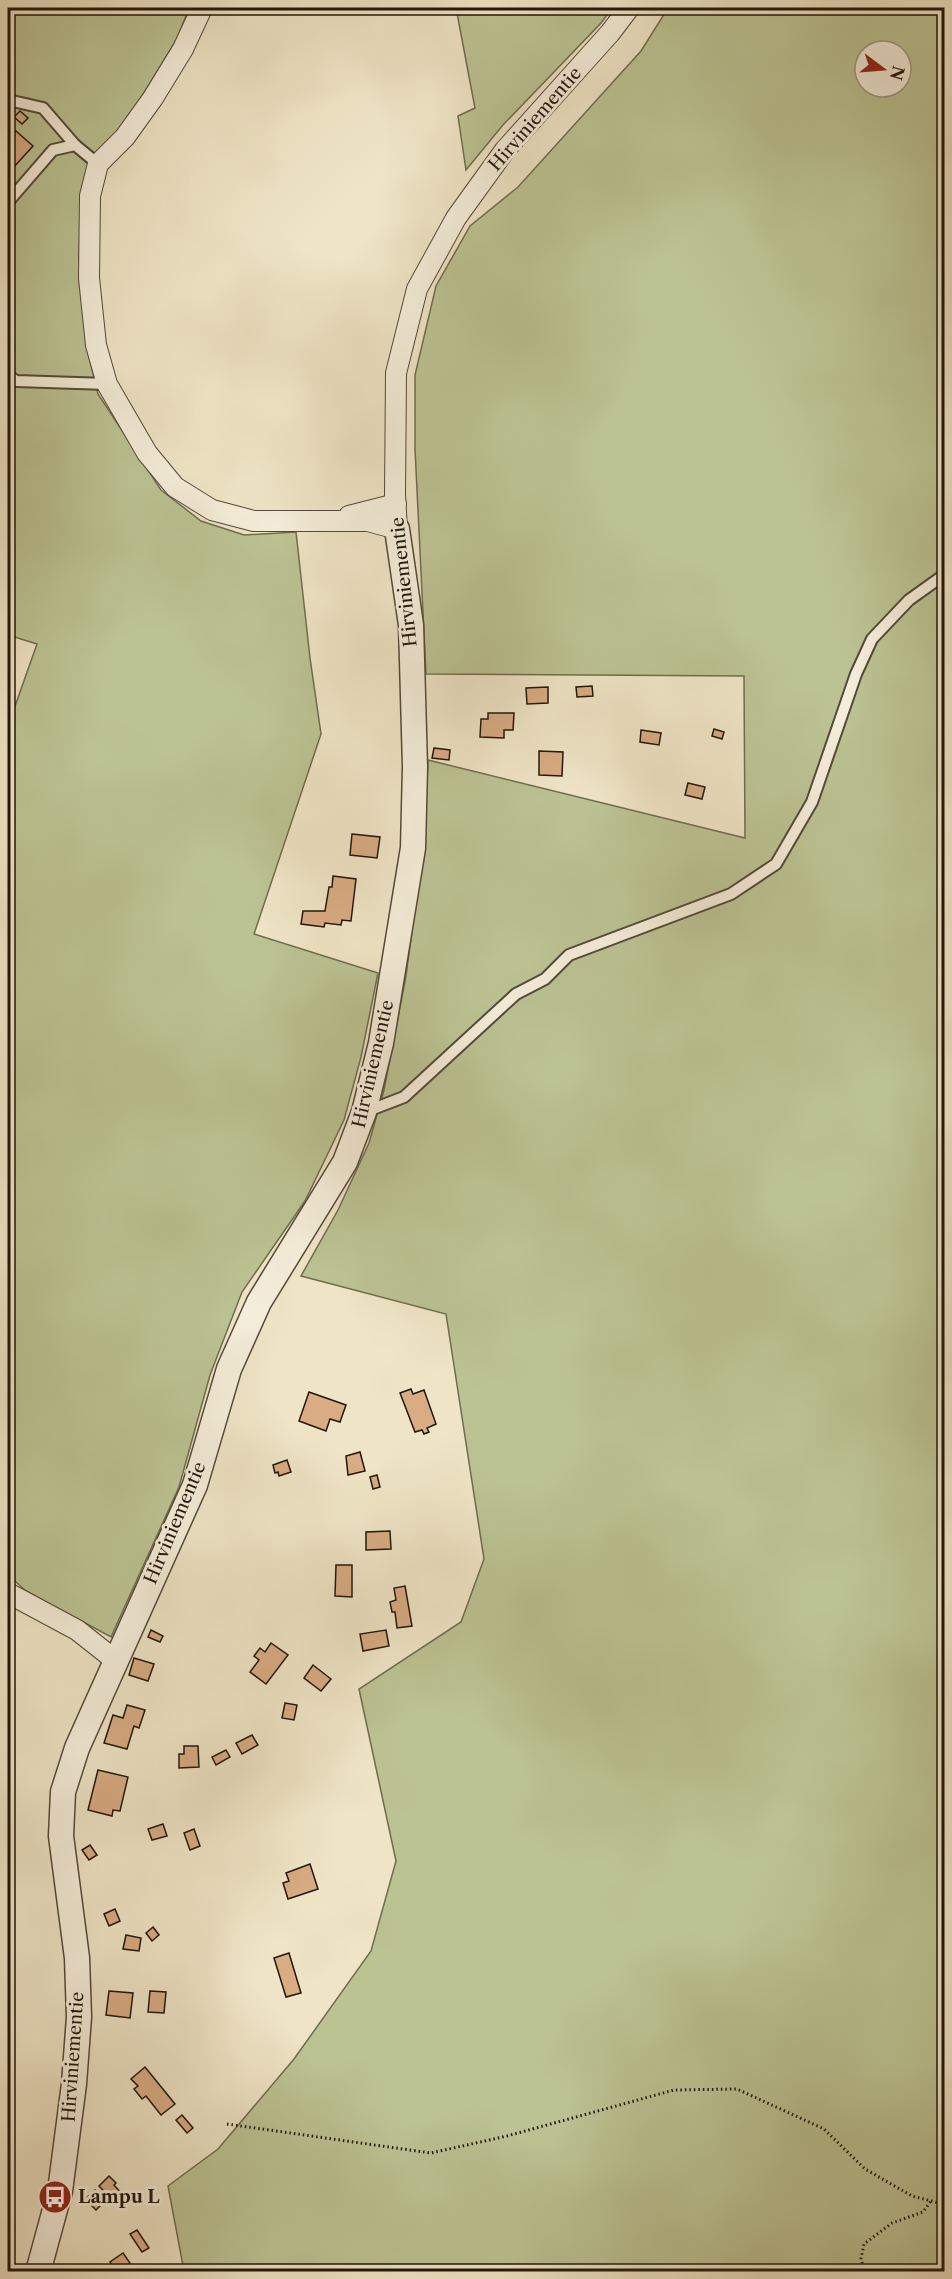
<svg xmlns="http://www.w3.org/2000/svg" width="952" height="2279" font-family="'Libre Caslon Text',serif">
<rect width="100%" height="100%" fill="#efe5c6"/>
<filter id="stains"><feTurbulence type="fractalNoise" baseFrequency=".00333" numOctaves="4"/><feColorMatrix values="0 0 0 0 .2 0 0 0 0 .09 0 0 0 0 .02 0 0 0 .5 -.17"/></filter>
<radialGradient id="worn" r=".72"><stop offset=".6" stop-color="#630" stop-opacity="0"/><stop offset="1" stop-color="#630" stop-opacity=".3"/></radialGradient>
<g fill="#bcc393" stroke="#6e6c4f" stroke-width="1.5" fill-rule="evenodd">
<polygon points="8,8 189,8 177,39 81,195 79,258 87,349 98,394 161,490 201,521 244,535 296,532 310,658 321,734 254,934 378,973 361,1057 344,1120 305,1201 242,1292 210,1375 179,1487 111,1637 26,1591 8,1575 8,726 37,644 8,635"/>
<polygon points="456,8 612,8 601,23 503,125 466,170 458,116 475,108"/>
<path d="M668 8H944V2271H184L168 2186 218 2149 294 2059 371 1951 396 1861 359 1689 461 1622 484 1559 446 1314 301 1276 338 1210 369 1143 384 1090 406 976 423 849 428 760 745 838 744 676 426 674 415 449V375L436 286 470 226 518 187 641 51ZM865 51H901V87H865Z"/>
</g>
<g fill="#d9ac84" stroke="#20150b" stroke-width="1.5">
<polygon points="20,111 28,118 22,124 14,117"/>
<polygon points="16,131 33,146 12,169 8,165 8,140"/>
<polygon points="592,686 593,696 577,697 576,687"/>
<polygon points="548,687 548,703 527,704 526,688"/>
<polygon points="488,713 514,713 513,730 504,730 504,738 480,737 481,719 488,719"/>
<polygon points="714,729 724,732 722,739 712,736"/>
<polygon points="641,730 661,733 659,745 640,742"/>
<polygon points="434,748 450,750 449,760 432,758"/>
<polygon points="539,751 563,752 562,776 539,775"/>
<polygon points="688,783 705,787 702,799 685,795"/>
<polygon points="352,834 380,837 377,858 350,855"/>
<polygon points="333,876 356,879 351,921 342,920 341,925 325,923 324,927 301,924 303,911 325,911 329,887 332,887"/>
<polygon points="411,1389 413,1394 424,1390 436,1424 427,1428 429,1432 424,1434 422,1430 415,1432 400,1393"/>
<polygon points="309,1392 346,1405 340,1422 330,1419 326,1431 299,1421"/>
<polygon points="360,1452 365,1471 348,1475 346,1456"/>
<polygon points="287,1460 291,1472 279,1476 278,1472 275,1473 273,1465"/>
<polygon points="377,1475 380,1487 373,1489 370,1477"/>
<polygon points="390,1531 391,1549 366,1550 366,1532"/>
<polygon points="336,1565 352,1565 352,1597 335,1596"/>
<polygon points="405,1586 412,1626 397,1628 395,1612 392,1612 390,1602 396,1600 394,1588"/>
<polygon points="151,1630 163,1636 160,1642 148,1637"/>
<polygon points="386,1630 389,1646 363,1651 360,1634"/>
<polygon points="271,1643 288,1655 266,1684 250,1672 259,1660 254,1656 260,1648 265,1652"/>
<polygon points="134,1658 154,1664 148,1681 129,1675"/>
<polygon points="313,1665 331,1679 321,1691 304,1678"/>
<polygon points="285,1703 297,1705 294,1720 282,1718"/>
<polygon points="127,1705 145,1710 139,1728 134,1726 127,1749 104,1743 113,1715 123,1718"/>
<polygon points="252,1735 258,1745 242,1754 236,1743"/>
<polygon points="184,1746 198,1746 199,1767 179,1768 179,1754 184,1754"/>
<polygon points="226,1750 230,1757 216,1765 212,1757"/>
<polygon points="98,1770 128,1777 120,1811 113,1810 112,1816 88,1810"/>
<polygon points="163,1824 167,1836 152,1840 148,1829"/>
<polygon points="194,1829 200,1846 190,1850 184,1833"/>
<polygon points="90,1845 97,1855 89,1860 82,1850"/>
<polygon points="310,1864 318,1889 288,1899 283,1883 289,1881 286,1873"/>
<polygon points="115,1909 120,1921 109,1926 104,1914"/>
<polygon points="153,1927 159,1935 152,1941 146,1933"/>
<polygon points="126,1935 141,1938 139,1951 123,1949"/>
<polygon points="289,1953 301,1993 286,1997 274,1958"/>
<polygon points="109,1991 133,1993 130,2018 106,2015"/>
<polygon points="150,1991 166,1992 164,2013 148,2012"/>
<polygon points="145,2067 175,2104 161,2115 146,2096 142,2099 134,2089 138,2086 131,2079"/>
<polygon points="182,2115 193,2128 187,2133 176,2120"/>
<polygon points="8,2139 12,2139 13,2159 8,2160"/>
<polygon points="109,2176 116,2183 114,2185 123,2195 115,2203 99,2186"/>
<polygon points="95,2190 105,2201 96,2210 85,2199"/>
<polygon points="137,2230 149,2248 142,2252 130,2234"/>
<polygon points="123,2253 130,2263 117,2272 110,2262"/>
</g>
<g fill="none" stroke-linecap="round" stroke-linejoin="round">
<g stroke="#54493a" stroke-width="14">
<g id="service">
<polyline points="8,100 43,108 75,145"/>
<polyline points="8,202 53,150 75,145 98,164"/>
<polyline points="8,375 16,381 107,384"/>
<polyline points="365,1112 404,1097 516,994 545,979 569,955 731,894 776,864 812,802 856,674 872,639 909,600 944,575"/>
</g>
</g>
<g stroke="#54493a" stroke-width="22">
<g id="minor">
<polyline points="202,8 183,49 153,98 125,137 98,164 90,196 89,278 96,345 107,384 147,453 175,487 212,510 254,521 368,521 397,529 395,495 396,373 417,289 456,218 505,150 610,33 629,8"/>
<polyline points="349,516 396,504"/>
<polyline points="8,1593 77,1630 115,1660"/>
</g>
</g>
<g stroke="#54493a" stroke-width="27">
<polyline id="tertiary" points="38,2272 60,2191 74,2084 79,2017 77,1958 61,1836 63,1792 77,1748 195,1485 229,1369 259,1302 345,1162 364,1112 381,1043 413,848 415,767 411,625 397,529"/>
</g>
<g stroke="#20150b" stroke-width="3" stroke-dasharray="1.5 3" stroke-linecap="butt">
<polyline points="227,2124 431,2153 507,2136 674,2090 737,2089 824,2129 865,2169 912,2196 939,2203 944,2201"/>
<polyline points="865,2272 861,2259 864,2244 892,2223 923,2212 931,2201"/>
</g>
<use href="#service" stroke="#f5eeda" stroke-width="10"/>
<use href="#minor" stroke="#f5eeda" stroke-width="20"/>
<use href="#tertiary" stroke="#f5eeda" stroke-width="24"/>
</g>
<defs>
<g id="bus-disc" transform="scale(1.725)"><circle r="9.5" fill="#8f2418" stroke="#f5eeda"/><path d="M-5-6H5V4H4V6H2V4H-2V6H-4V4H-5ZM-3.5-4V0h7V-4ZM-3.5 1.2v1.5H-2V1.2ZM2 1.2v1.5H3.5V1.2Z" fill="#fff"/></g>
</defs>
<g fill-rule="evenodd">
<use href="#bus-disc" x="55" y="2197"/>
</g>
<g text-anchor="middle" stroke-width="6" stroke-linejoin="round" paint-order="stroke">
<g font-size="18" fill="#20150b" stroke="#f5eeda">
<text transform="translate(535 119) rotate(-49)" y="6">Hirviniementie</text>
<text transform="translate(404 582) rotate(-96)" y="6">Hirviniementie</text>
<text transform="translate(373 1064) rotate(-77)" y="6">Hirviniementie</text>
<text transform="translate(175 1523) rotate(-67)" y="6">Hirviniementie</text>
<text transform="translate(73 2057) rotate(-86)" y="6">Hirviniementie</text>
</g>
<g font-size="18" font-weight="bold" fill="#20150b" stroke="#f5eeda" text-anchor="start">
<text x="78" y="2203">Lampu L</text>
</g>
</g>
<rect width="952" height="2279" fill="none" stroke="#efe5c6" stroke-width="30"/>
<rect x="9" y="9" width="934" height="2261" fill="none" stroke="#20150b" stroke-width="3"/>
<rect x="15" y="15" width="922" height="2249" fill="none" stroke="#20150b" stroke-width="1.5"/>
<g transform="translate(883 69) rotate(106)"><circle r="28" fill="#f5eeda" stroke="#a09787" stroke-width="1.5"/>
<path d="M0-4.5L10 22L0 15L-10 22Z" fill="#8f2418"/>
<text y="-9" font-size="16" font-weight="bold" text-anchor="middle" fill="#20150b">N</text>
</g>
<rect width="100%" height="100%" filter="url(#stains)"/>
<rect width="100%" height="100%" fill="url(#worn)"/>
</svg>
